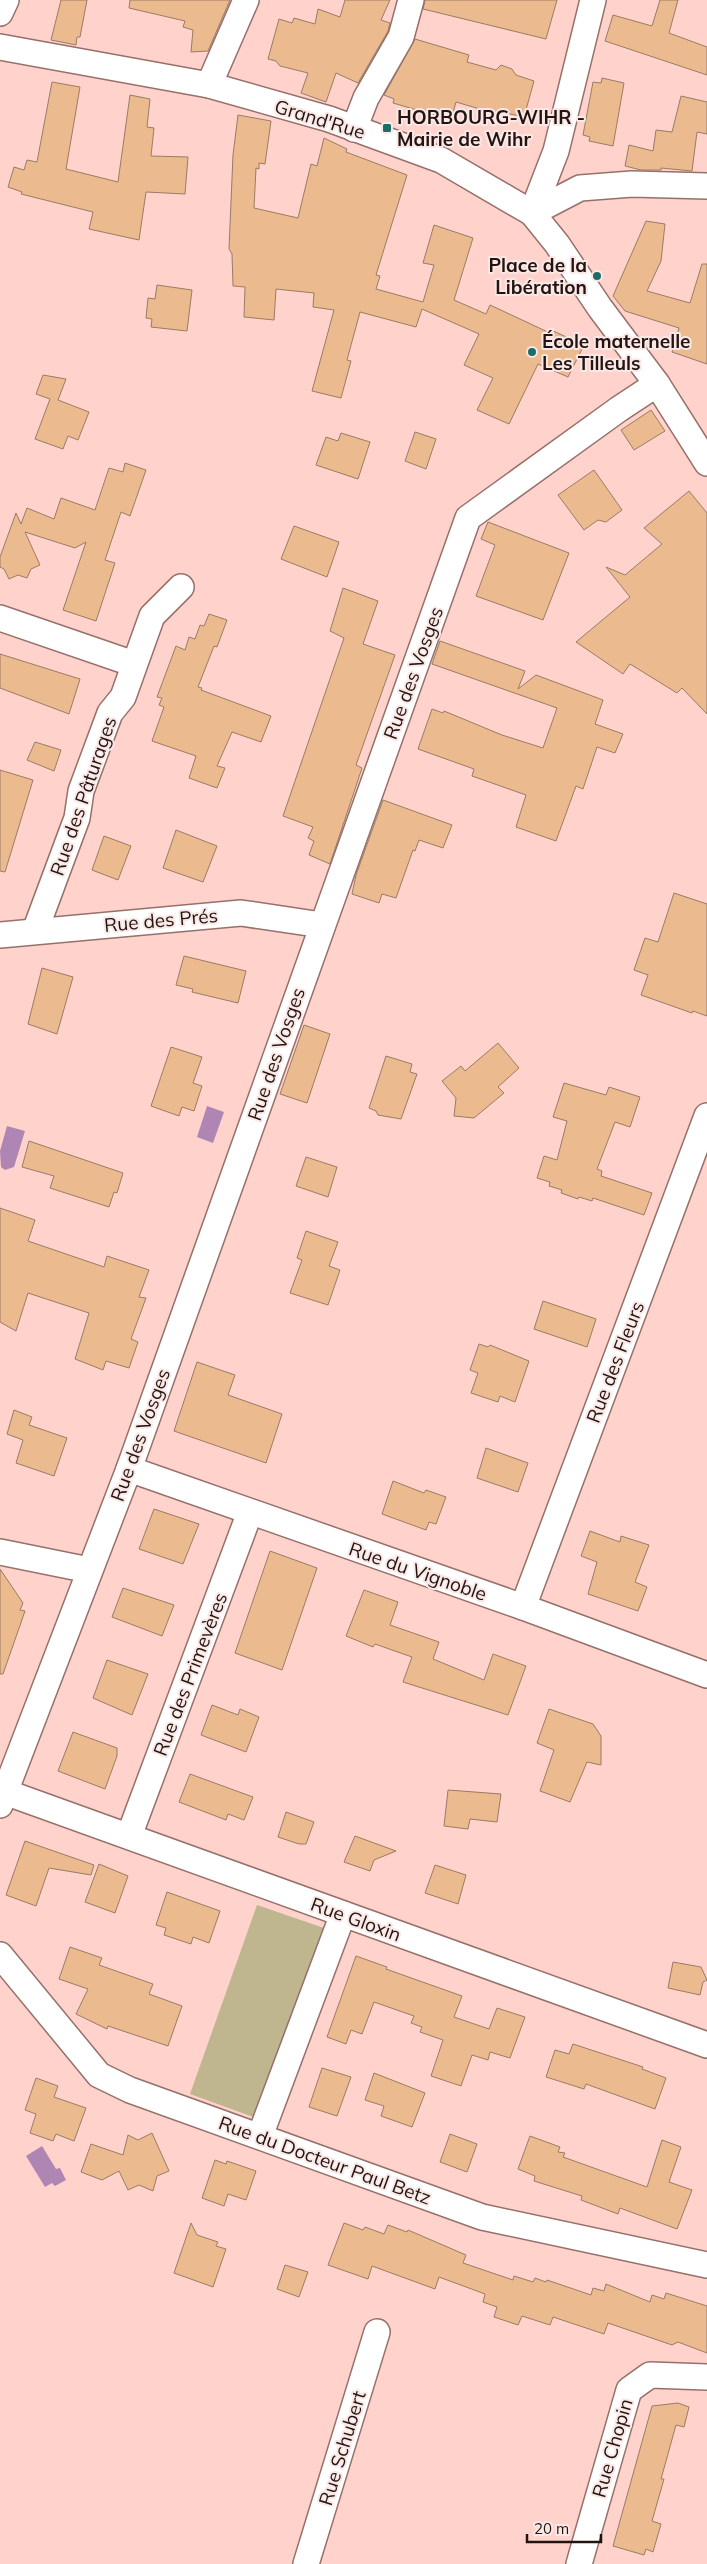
<svg xmlns="http://www.w3.org/2000/svg" width="707" height="2564" font-family="Mulish,sans-serif">
<rect width="100%" height="100%" fill="#ffd3cc"/>
<polygon fill="#bfb58e" points="257,1905 324,1928 256,2118 190,2094"/>
<g fill="#af86b3">
<polygon points="207,1106 224,1112 213,1143 197,1137"/>
<polygon points="7,1126 25,1131 14,1167 5,1170 1,1167 0,1151"/>
<polygon points="42,2146 56,2169 60,2168 66,2180 55,2186 52,2183 45,2187 26,2156"/>
</g>
<g fill="#ecba8f" stroke="#997c64">
<polygon points="61,0 87,0 80,37 77,37 76,45 51,40"/>
<polygon points="130,0 230,0 208,51 191,52 193,30 183,27 185,21 129,8"/>
<polygon points="345,0 390,0 381,20 390,23 388,31 358,83 336,73 326,102 301,93 308,73 280,66 276,61 268,59 279,19 292,23 294,18 315,24 318,9 340,17"/>
<polygon points="425,0 557,0 546,39 423,9"/>
<polygon points="660,0 678,0 669,33 707,47 707,75 605,41 613,15 652,26"/>
<polygon points="415,39 469,55 467,62 496,70 501,65 512,69 516,75 534,81 524,117 501,112 500,115 456,102 451,120 393,103 394,99 384,95"/>
<polygon points="602,78 624,83 613,146 589,141 590,137 583,135 593,82 601,83"/>
<polygon points="52,82 80,87 66,169 118,182 130,95 150,99 147,127 154,128 151,156 188,157 185,194 146,192 139,240 89,229 93,212 21,194 22,192 8,187 14,167 24,170 27,160 37,162"/>
<polygon points="681,96 707,102 707,134 697,132 692,171 661,168 661,170 641,170 625,166 629,145 653,151 656,130 672,132"/>
<polygon points="238,115 271,121 265,164 259,163 259,169 256,168 254,208 298,218 311,164 317,166 324,138 347,149 346,152 407,175 376,275 380,276 376,289 423,302 434,265 423,263 434,225 473,238 454,300 486,314 490,305 550,333 551,330 584,345 568,377 538,364 509,424 477,410 493,378 464,365 479,334 422,309 416,327 360,312 347,360 351,361 341,398 312,391 334,310 313,307 314,293 276,289 274,320 244,317 245,287 233,286 232,254 229,249 233,155"/>
<polygon points="646,221 665,224 661,261 647,291 690,303 702,264 707,264 707,364 672,352 679,328 625,311 613,296"/>
<polygon points="157,285 192,290 187,331 151,327 152,319 146,318 148,298 155,299"/>
<polygon points="43,375 66,379 58,400 89,412 78,440 68,436 63,449 35,439 50,399 36,394"/>
<polygon points="651,410 665,431 634,450 621,430"/>
<polygon points="415,432 436,439 426,469 405,461"/>
<polygon points="341,433 370,442 358,479 316,465 326,437 338,441"/>
<polygon points="125,463 146,470 130,516 121,512 105,560 115,563 96,621 63,610 86,542 75,548 25,532 40,565 31,569 27,578 18,575 9,579 4,569 0,567 0,557 16,513 21,524 27,508 54,519 61,498 95,510 109,468 123,472"/>
<polygon points="594,470 622,510 606,522 598,520 584,530 558,495"/>
<polygon points="689,491 707,513 707,714 682,688 677,693 630,664 623,674 576,642 630,597 606,567 625,575 662,544 644,528"/>
<polygon points="488,522 569,553 543,620 476,596 495,545 481,539"/>
<polygon points="294,526 339,542 327,577 281,559"/>
<polygon points="343,588 378,601 363,644 395,655 356,765 362,768 330,864 309,855 314,841 308,838 313,827 283,816 344,638 330,631"/>
<polygon points="209,614 227,620 217,647 214,646 198,687 202,688 201,690 271,716 261,742 232,732 217,766 225,768 217,788 189,778 196,756 152,741 164,707 159,705 162,698 157,697 176,646 185,650 189,637 195,639 200,625 204,626"/>
<polygon points="440,641 525,671 518,689 536,675 603,700 595,724 623,734 615,753 597,747 583,789 576,786 556,841 516,827 526,795 472,776 474,769 418,749 432,709 443,713 444,711 502,735 543,748 557,708 432,664"/>
<polygon points="0,654 80,679 69,714 0,688"/>
<polygon points="35,742 61,750 54,771 27,760"/>
<polygon points="0,770 33,780 5,872 0,871"/>
<polygon points="383,800 452,825 443,848 419,840 415,851 413,850 396,898 382,894 379,903 352,894 356,875"/>
<polygon points="176,830 217,846 203,882 163,868"/>
<polygon points="104,836 131,846 118,880 92,870"/>
<polygon points="674,893 707,904 707,1016 693,1011 692,1013 641,995 648,975 634,970 645,938 658,942"/>
<polygon points="184,956 246,971 238,1003 192,992 193,989 176,985"/>
<polygon points="42,968 73,977 57,1034 28,1024"/>
<polygon points="304,1025 330,1034 307,1103 280,1094"/>
<polygon points="498,1043 519,1068 498,1087 504,1093 474,1118 454,1116 456,1098 442,1081 461,1066 465,1071"/>
<polygon points="171,1047 202,1057 193,1083 202,1086 194,1111 182,1107 179,1116 151,1106"/>
<polygon points="386,1056 412,1064 410,1072 417,1074 401,1119 378,1115 376,1111 369,1108"/>
<polygon points="564,1083 606,1095 609,1087 640,1097 630,1127 615,1122 597,1169 602,1171 601,1176 652,1193 644,1215 593,1198 592,1201 579,1197 578,1199 561,1193 562,1190 549,1186 550,1182 537,1178 544,1156 557,1160 567,1121 553,1117"/>
<polygon points="29,1141 123,1173 117,1193 114,1192 109,1207 50,1188 54,1176 22,1167"/>
<polygon points="306,1157 337,1167 328,1197 296,1186"/>
<polygon points="0,1208 35,1220 28,1241 104,1267 107,1256 149,1270 139,1297 146,1298 131,1339 138,1342 129,1368 106,1361 103,1370 75,1359 89,1313 28,1293 16,1331 0,1322"/>
<polygon points="306,1231 338,1242 329,1266 340,1270 328,1305 290,1293 302,1260 297,1258"/>
<polygon points="543,1301 596,1319 587,1347 534,1329"/>
<polygon points="479,1344 488,1347 490,1345 529,1361 515,1402 500,1396 498,1402 471,1393 478,1373 470,1370"/>
<polygon points="197,1362 235,1375 228,1395 282,1414 266,1463 174,1431"/>
<polygon points="14,1410 32,1417 29,1425 67,1438 54,1476 16,1463 23,1440 7,1434"/>
<polygon points="486,1448 528,1463 518,1492 477,1478"/>
<polygon points="393,1481 424,1493 426,1490 446,1497 436,1524 429,1522 426,1530 382,1514"/>
<polygon points="154,1509 199,1524 183,1564 139,1549"/>
<polygon points="590,1531 620,1542 621,1536 649,1545 635,1582 647,1587 638,1611 588,1594 597,1562 581,1556"/>
<polygon points="270,1551 317,1568 282,1670 235,1653"/>
<polygon points="0,1569 23,1603 20,1610 25,1611 3,1674 0,1674"/>
<polygon points="123,1588 174,1605 162,1636 112,1617"/>
<polygon points="364,1590 398,1602 390,1625 439,1642 433,1659 484,1680 493,1654 526,1666 508,1715 403,1682 412,1657 375,1644 373,1647 346,1636"/>
<polygon points="107,1660 148,1674 132,1715 93,1698"/>
<polygon points="212,1705 238,1715 240,1709 259,1717 246,1752 201,1735"/>
<polygon points="549,1709 593,1724 601,1736 601,1765 587,1762 570,1802 540,1791 554,1750 537,1743"/>
<polygon points="73,1732 117,1748 117,1756 105,1789 58,1771"/>
<polygon points="190,1774 253,1797 244,1820 228,1814 226,1820 179,1802"/>
<polygon points="448,1790 501,1794 497,1822 470,1819 468,1829 444,1826"/>
<polygon points="286,1812 314,1822 306,1844 299,1844 278,1837"/>
<polygon points="355,1836 396,1851 374,1860 370,1871 344,1862"/>
<polygon points="25,1841 94,1865 91,1875 49,1868 36,1906 6,1895"/>
<polygon points="99,1864 128,1876 115,1913 85,1902"/>
<polygon points="435,1865 466,1875 458,1904 425,1893"/>
<polygon points="167,1892 220,1911 209,1943 193,1937 191,1944 164,1935 166,1928 156,1925"/>
<polygon points="70,1947 102,1958 99,1965 153,1984 149,1994 182,2006 168,2046 108,2026 107,2029 76,2014 88,1989 59,1979"/>
<polygon points="356,1956 387,1967 386,1969 462,1996 454,2017 489,2029 497,2008 525,2017 510,2058 490,2052 488,2060 472,2055 461,2086 431,2076 443,2040 420,2032 422,2027 411,2023 414,2016 374,2002 362,2034 351,2030 346,2044 327,2037"/>
<polygon points="673,1962 701,1967 707,1980 703,1982 700,1995 668,1988"/>
<polygon points="573,2044 643,2067 642,2069 666,2078 655,2109 586,2084 584,2089 546,2077 555,2050 569,2054"/>
<polygon points="322,2068 351,2077 337,2116 309,2107"/>
<polygon points="374,2073 425,2093 412,2127 381,2116 384,2106 365,2100"/>
<polygon points="36,2078 58,2086 54,2097 86,2108 74,2141 56,2134 53,2141 30,2133 36,2114 25,2110"/>
<polygon points="152,2133 169,2171 157,2176 153,2191 139,2185 128,2190 119,2171 102,2180 81,2172 91,2144 123,2155 128,2135 138,2140"/>
<polygon points="450,2134 477,2144 467,2172 440,2162"/>
<polygon points="530,2136 560,2147 558,2152 565,2153 563,2157 647,2187 662,2140 681,2147 669,2182 692,2190 677,2229 620,2208 618,2214 581,2200 582,2196 534,2181 535,2176 518,2169"/>
<polygon points="215,2160 226,2164 227,2161 256,2171 246,2200 228,2194 224,2206 202,2198"/>
<polygon points="191,2223 197,2235 218,2242 216,2246 226,2249 213,2287 174,2273"/>
<polygon points="344,2223 363,2230 365,2227 384,2234 388,2225 407,2232 408,2230 466,2255 463,2263 513,2280 514,2276 533,2282 535,2278 546,2282 547,2280 591,2295 593,2288 604,2291 606,2284 650,2302 652,2295 664,2299 666,2293 707,2306 707,2353 678,2342 672,2345 608,2323 604,2334 553,2317 550,2325 522,2316 518,2325 494,2317 497,2307 483,2302 485,2294 439,2277 435,2289 372,2266 368,2279 328,2265"/>
<polygon points="285,2265 308,2272 299,2297 277,2289"/>
<polygon points="678,2403 689,2407 684,2427 676,2425 661,2479 664,2479 652,2521 661,2524 653,2552 646,2549 644,2555 613,2546 652,2406"/>
</g>
<g fill="none" stroke-linecap="round" stroke-linejoin="round">
<g stroke="#967069" stroke-width="28">
<g id="minor">
<polyline points="0,13 6,0"/>
<polyline points="0,47 209,85 329,119 441,160 532,213 557,244 600,308 657,384 707,463"/>
<polyline points="209,85 246,0"/>
<polyline points="354,129 366,98 401,37 411,0"/>
<polyline points="532,213 556,151 593,0"/>
<polyline points="532,213 580,188 632,184 707,186"/>
<polyline points="0,618 134,664"/>
<polyline points="35,931 77,818 81,791 110,713 123,697 152,616 181,587"/>
<polyline points="0,935 241,913 322,925"/>
<polyline points="129,1469 523,1607 707,1675"/>
<polyline points="0,1552 89,1570"/>
<polyline points="523,1607 707,1116"/>
<polyline points="5,1792 707,2045"/>
<polyline points="0,1805 129,1469 468,518 619,409 657,384"/>
<polyline points="129,1836 250,1512"/>
<polyline points="0,1955 99,2075 130,2090 482,2217 707,2265"/>
<polyline points="260,2136 343,1914"/>
<polyline points="306,2564 377,2332"/>
<polyline points="579,2564 629,2390 650,2375 707,2377"/>
</g>
</g>
<use href="#minor" stroke="#fff" stroke-width="25"/>
</g>
<g fill="#1e6b6a" stroke="#f9e8e5" stroke-width="2">
<rect x="382" y="123" width="10" height="10" rx="2.5"/>
<circle cx="597" cy="276" r="5"/>
<circle cx="532" cy="352" r="5"/>
</g>
<g text-anchor="middle" stroke-width="4" stroke-linejoin="round" paint-order="stroke">
<g font-size="19" font-weight="bold" fill="#231412" stroke="#f9e8e5" text-anchor="start">
<text x="397" y="124">HORBOURG-WIHR -<tspan x="397" dy="22">Mairie de Wihr</tspan></text>
<text x="587" y="272" text-anchor="end">Place de la<tspan x="587" dy="22">Libération</tspan></text>
<text x="542" y="348">École maternelle<tspan x="542" dy="22">Les Tilleuls</tspan></text>
</g>
<g font-size="19" fill="#231412" stroke="#f9e8e5">
<text transform="translate(320 119) rotate(17)" y="7">Grand'Rue</text>
<text transform="translate(413 673) rotate(-70)" y="7">Rue des Vosges</text>
<text transform="translate(83 796) rotate(-71)" y="7">Rue des Pâturages</text>
<text transform="translate(161 920) rotate(-5)" y="7">Rue des Prés</text>
<text transform="translate(276 1054) rotate(-71)" y="7">Rue des Vosges</text>
<text transform="translate(615 1362) rotate(-69)" y="7">Rue des Fleurs</text>
<text transform="translate(140 1435) rotate(-70)" y="7">Rue des Vosges</text>
<text transform="translate(418 1571) rotate(19)" y="7">Rue du Vignoble</text>
<text transform="translate(190 1674) rotate(-69)" y="7">Rue des Primevères</text>
<text transform="translate(356 1919) rotate(20)" y="7">Rue Gloxin</text>
<text transform="translate(325 2160) rotate(20)" y="7">Rue du Docteur Paul Betz</text>
<text transform="translate(342 2448) rotate(-73)" y="7">Rue Schubert</text>
<text transform="translate(612 2448) rotate(-74)" y="7">Rue Chopin</text>
</g>
</g>
<path d="M527 2534v8h74v-8" fill="none" stroke="#231412" stroke-width="2.5"/>
<text x="534" y="2534" font-size="15" fill="#231412" stroke="#f9e8e5" stroke-width="4" paint-order="stroke">20 m</text>
</svg>
